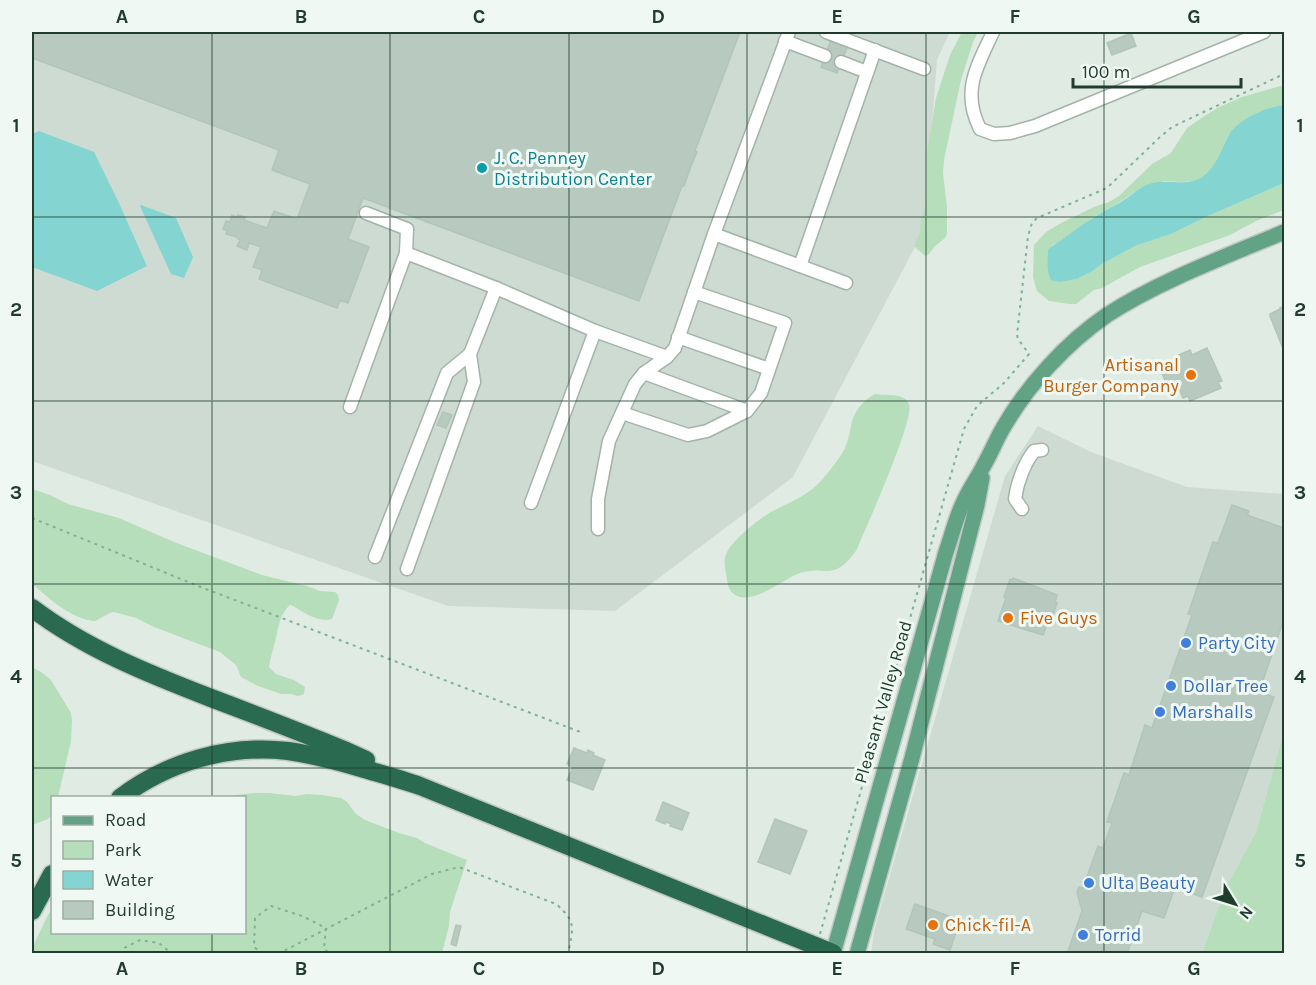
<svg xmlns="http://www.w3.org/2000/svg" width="1316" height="985" font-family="Karla,sans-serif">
<rect width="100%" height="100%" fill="#e0ebe4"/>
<g fill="#cedbd3">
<polygon points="32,32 950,32 937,60 924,230 793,477 615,611 448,606 32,461"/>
<polygon points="1038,426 1091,452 1187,487 1284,494 1284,731 1256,832 1225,889 1202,953 871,954 874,932 879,913 1005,476"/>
</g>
<g fill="#b7deba">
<polygon points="962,32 978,32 973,42 961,80 944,160 943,173 947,207 947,234 945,238 934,247 929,254 925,256 914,246 920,232 921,219 925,208 927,192 927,153 936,98 950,55"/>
<polygon points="1284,85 1284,105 1272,107 1255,115 1237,126 1230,134 1224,149 1212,169 1204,176 1198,180 1184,182 1163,181 1133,193 1123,200 1092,218 1061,241 1052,245 1049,264 1061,282 1077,279 1091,272 1102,264 1135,246 1171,234 1208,216 1284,183 1284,210 1256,221 1230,235 1140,267 1102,288 1094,290 1076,304 1069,304 1049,301 1037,291 1033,277 1034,245 1046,232 1061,223 1094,207 1109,202 1119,196 1152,164 1171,153 1187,128 1203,117 1219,107 1242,97"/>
<path d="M875 394C885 396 904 392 909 404 915 420 866 527 857 549 849 561 840 572 825 571 821 571 816 570 811 571 802 571 794 575 786 580 772 588 741 610 729 588 727 584 727 578 726 574 725 567 723 559 727 552 734 539 757 520 771 512 786 504 805 497 818 484 825 477 841 457 845 448 849 439 850 430 852 421 855 411 865 398 875 394Z"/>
<path d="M32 489 50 495 68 504 119 518 174 542 262 575 307 586 320 591 335 592 338 595 339 600 332 619C318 623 305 613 293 606L290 605C278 616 279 629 275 642 273 651 270 658 269 667L276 674 294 680 305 687 304 694 298 696 291 694H281L258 686 241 677 236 665 220 652 154 627 136 618 114 612 110 613 95 621C71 619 50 599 32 584Z"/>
<polygon points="32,667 41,672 51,680 71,713 72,721 71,741 58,797 52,798 52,815 48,819 32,825"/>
<polygon points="1284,731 1284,953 1202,953 1225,889 1256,832"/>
<polygon points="253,793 269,793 295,796 307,794 322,795 341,798 347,802 356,814 365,820 399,833 417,838 425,843 467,860 450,912 449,926 442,953 32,953 32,948 48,915 52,909 52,932 244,932 244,798 220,797"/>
</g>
<g fill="#84d4d1">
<path d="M1284 105V183L1208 216 1171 234 1135 246 1102 264 1091 272 1077 279 1061 282 1051 280C1046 270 1048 261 1048 250 1052 245 1057 243 1063 239 1073 232 1082 224 1093 218 1102 212 1111 207 1121 202 1131 196 1140 186 1152 183 1168 179 1187 187 1202 177 1215 169 1222 149 1229 135 1237 120 1268 106 1284 105Z"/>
<polygon points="39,131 94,152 118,201 147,266 97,291 32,267 32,134"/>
<polygon points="141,205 176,218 193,257 184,278 171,274 140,206"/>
</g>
<g fill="#b8c9bf" stroke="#b2c5b9" stroke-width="1.5">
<polygon points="32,32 740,32 695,151 697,152 691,166 684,186 682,186 639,301 363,198 348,239 369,247 348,303 340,300 337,308 259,279 262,270 253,267 261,247 249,243 247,250 237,246 240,240 237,238 237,237 226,234 227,231 223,229 226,221 230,222 232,215 237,217 238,215 245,217 244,220 267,228 274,211 297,219 310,184 272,170 279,150 32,58"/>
<polygon points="1131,33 1136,46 1112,55 1107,43"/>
<polygon points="832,37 849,43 837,73 821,67"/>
<polygon points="1284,306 1284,351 1270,316 1270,314 1280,309 1280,308"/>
<polygon points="1207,348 1222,381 1218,382 1221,388 1190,401 1188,396 1183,398 1177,384 1168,387 1160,369 1181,360 1179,355 1190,350 1192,355"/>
<polygon points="443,412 452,415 446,428 437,425"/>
<polygon points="1232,505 1249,511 1247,515 1284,528 1284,619 1259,692 1274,697 1202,897 1175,887 1164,918 1142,911 1127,954 1067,954 1082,911 1077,892 1079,887 1083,888 1098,846 1103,848 1112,823 1107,822 1124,773 1129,775 1145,725 1152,728 1192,615 1188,614 1213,542 1218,543"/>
<polygon points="1013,578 1057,595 1055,602 1057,603 1050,625 1047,624 1043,635 998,621 1006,598 1004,597 1010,579 1012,580"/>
<polygon points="574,748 587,753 588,750 594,753 593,755 605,760 593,790 567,780 573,767 567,764"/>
<polygon points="663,802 689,813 682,830 670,826 671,824 666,822 665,824 656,820"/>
<polygon points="775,819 807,831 790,874 758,862"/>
<polygon points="915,904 960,920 950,950 933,944 935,939 906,929"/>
<polygon points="456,925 461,926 456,946 451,944"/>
</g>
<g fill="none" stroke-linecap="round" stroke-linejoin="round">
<g stroke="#a3b3aa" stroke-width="15">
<g id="minor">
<polyline points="826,32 924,69"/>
<path d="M993 32C977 67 961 91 980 129L994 134 1010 133 1035 126 1264 32"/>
<polyline points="785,41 825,56"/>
<polyline points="841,62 867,72"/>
<polyline points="366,213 407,229 406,253"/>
<polyline points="714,234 789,32"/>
<polyline points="800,266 875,50"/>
<polyline points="496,288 595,331 531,503"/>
<polyline points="595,331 667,357 644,373 635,384 609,441 598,499 598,529"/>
<polyline points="678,337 769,369"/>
<polyline points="667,357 675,348 714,234 846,283"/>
<polyline points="644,373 747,411"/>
<polyline points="350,407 406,253 496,288 470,354 474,382 407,569"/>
<polyline points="622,413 688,435 707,431 747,411 761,393 785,323 694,292"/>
<path d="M1022 509 1015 499C1017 483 1024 464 1034 451L1042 450"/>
<polyline points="375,557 447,373 470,354"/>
</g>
</g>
<g stroke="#c1c8c5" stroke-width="18">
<g id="major">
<path d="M833 954 946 552C952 535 956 517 964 501 970 488 978 477 984 465 991 453 996 440 1003 428 1028 385 1065 344 1107 315 1159 281 1227 256 1284 232"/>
<polyline points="857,954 912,758 977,505 982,478"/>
</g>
</g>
<g stroke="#c1c8c5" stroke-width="21">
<g id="highway">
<path d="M32 608C86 649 149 674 211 698 256 715 300 732 344 750L366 760"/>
<path d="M120 798C167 762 228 744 288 751 315 755 341 762 368 770 385 775 403 780 420 786L833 953"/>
<polyline points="32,911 52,874"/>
</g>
</g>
<g stroke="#7eb197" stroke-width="2" stroke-dasharray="3 4.5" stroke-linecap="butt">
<polyline points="32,518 198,586 583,733"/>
<polyline points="820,934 964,429 977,406 1004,383 1029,354 1018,339 1017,335 1028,236 1032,223 1037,218 1107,188 1160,137 1172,127 1284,74"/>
<polyline points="122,954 122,949 140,940 159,943 172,954"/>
<polyline points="263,954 254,947 255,918 271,906 302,916 326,928 324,948 329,954"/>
<path d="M278 954 432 874 459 867 556 904C577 922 573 928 568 954"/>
</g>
<use href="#minor" stroke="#fff" stroke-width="12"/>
<use href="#major" stroke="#62a386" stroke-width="15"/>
<use href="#highway" stroke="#2a6a50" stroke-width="18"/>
</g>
<path fill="none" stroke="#203c2f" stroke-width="1.5" stroke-opacity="0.55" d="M212 32V798M390 32V954M569 32V954M747 32V954M926 32V954M1104 32V954M32 217H1284M32 401H1284M32 584H1284M32 768H1284M212 932V954"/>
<circle fill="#0f9aa8" stroke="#f0f8f3" stroke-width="2" cx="482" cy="168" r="6"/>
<g fill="#e8710a" stroke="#f0f8f3" stroke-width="2">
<circle cx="1191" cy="375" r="6"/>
<circle cx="1008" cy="618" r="6"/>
<circle cx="933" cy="925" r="6"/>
</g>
<g fill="#3f7fe0" stroke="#f0f8f3" stroke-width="2">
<circle cx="1186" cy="643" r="6"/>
<circle cx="1171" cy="686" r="6"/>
<circle cx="1160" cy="712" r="6"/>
<circle cx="1089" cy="883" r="6"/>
<circle cx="1083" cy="935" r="6"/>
</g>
<g text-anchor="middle" stroke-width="6" stroke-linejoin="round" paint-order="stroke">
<g font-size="18" fill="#0d838f" stroke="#f0f8f3" text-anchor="start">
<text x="494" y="164">J. C. Penney<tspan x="494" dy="21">Distribution Center</tspan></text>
</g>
<g font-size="18" fill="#c56008" stroke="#f0f8f3" text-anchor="start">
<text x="1179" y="371" text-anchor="end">Artisanal<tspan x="1179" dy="21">Burger Company</tspan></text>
<text x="1020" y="624">Five Guys</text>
<text x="945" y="931">Chick-fil-A</text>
</g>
<g font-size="18" fill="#366cbe" stroke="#f0f8f3" text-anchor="start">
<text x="1198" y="649">Party City</text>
<text x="1183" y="692">Dollar Tree</text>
<text x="1172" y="718">Marshalls</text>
<text x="1101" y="889">Ulta Beauty</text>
<text x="1095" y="941">Torrid</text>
</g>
<g font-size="18" fill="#203c2f" stroke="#f0f8f3">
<text transform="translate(883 702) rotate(-74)" y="6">Pleasant Valley Road</text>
</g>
</g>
<rect width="1316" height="985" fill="none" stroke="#f0f8f3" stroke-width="66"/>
<rect x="51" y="796" width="195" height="138" fill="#f0f8f3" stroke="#9dada5" stroke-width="1.5"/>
<rect x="63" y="816" width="30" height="9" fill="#62a386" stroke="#9dada5" stroke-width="1.5"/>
<text x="105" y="826" font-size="18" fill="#203c2f">Road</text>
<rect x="63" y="841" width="30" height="18" fill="#b7deba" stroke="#9dada5" stroke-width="1.5"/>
<text x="105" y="856" font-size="18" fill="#203c2f">Park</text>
<rect x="63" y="871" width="30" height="18" fill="#84d4d1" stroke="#9dada5" stroke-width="1.5"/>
<text x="105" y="886" font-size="18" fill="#203c2f">Water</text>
<rect x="63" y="901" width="30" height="18" fill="#b8c9bf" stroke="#9dada5" stroke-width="1.5"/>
<text x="105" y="916" font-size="18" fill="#203c2f">Building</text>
<g transform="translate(1235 904) rotate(128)" stroke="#f0f8f3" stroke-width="4.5" paint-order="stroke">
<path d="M0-4.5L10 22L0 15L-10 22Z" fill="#203c2f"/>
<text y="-9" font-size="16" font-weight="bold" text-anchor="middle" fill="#203c2f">N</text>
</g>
<path d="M1073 78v9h168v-9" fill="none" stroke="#203c2f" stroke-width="3"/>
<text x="1082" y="78" font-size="18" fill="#203c2f" stroke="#f0f8f3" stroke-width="4.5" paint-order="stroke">100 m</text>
<rect x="33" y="33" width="1250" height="919" fill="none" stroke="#203c2f" stroke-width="2"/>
<g font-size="20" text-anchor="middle" font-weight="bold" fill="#203c2f">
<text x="122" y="23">A</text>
<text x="301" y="23">B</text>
<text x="479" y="23">C</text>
<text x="658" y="23">D</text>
<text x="837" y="23">E</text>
<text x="1015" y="23">F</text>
<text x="1194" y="23">G</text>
<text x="16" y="132">1</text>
<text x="1300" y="132">1</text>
<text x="16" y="316">2</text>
<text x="1300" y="316">2</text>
<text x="16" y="499">3</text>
<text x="1300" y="499">3</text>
<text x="16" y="683">4</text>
<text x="1300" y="683">4</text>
<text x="16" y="867">5</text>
<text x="1300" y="867">5</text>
<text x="122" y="975">A</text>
<text x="301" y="975">B</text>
<text x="479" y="975">C</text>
<text x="658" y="975">D</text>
<text x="837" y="975">E</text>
<text x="1015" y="975">F</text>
<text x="1194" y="975">G</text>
</g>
</svg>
